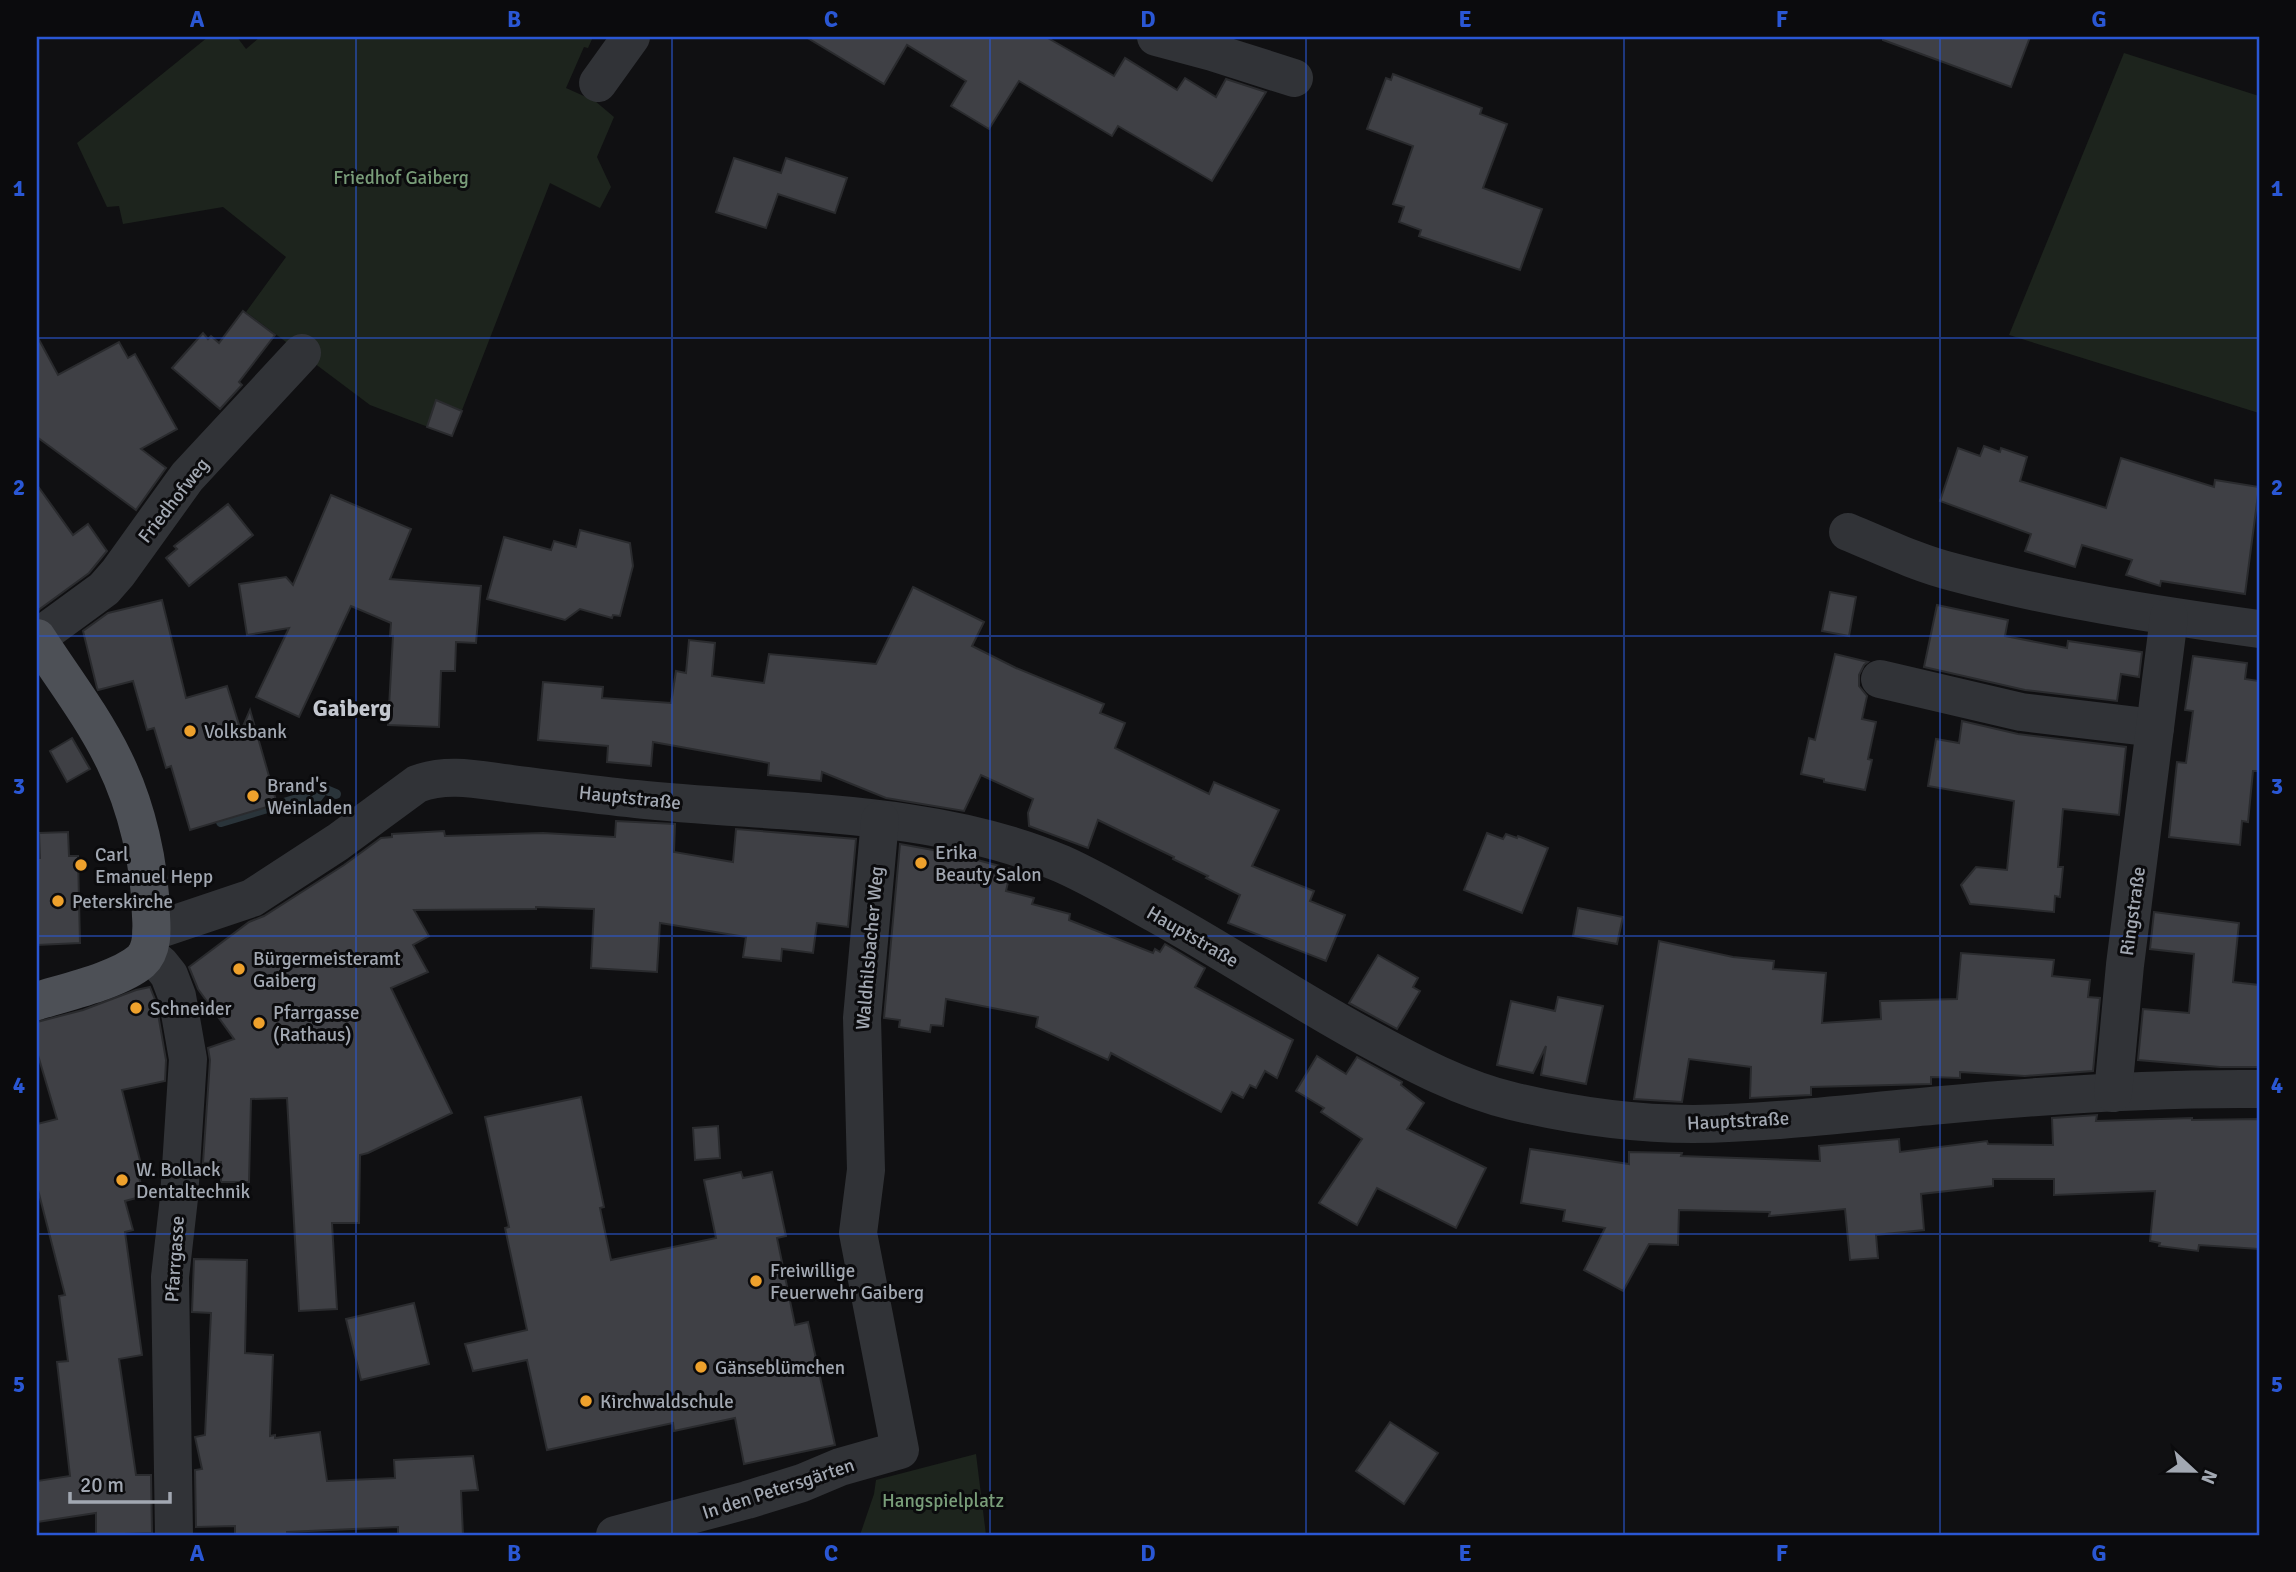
<svg xmlns="http://www.w3.org/2000/svg" width="2296" height="1572" font-family="Signika,sans-serif">
<rect width="100%" height="100%" fill="#101012"/>
<g fill="#1d241d">
<polygon points="208,37 237,37 246,49 260,37 593,37 588,48 584,47 566,88 595,101 614,117 597,157 611,187 600,208 550,183 452,436 370,405 246,312 286,257 223,207 123,224 119,206 107,207 77,143"/>
<polygon points="2124,53 2259,96 2259,413 2009,335"/>
<polygon points="976,1454 986,1535 860,1535 874,1494 876,1480"/>
</g>
<g fill="none" stroke-linecap="round" stroke-linejoin="round">
<g stroke="#2a343a" stroke-width="10">
<polyline points="311,801 314,802 324,789 336,794"/>
<polyline points="221,822 304,797 306,798"/>
</g>
</g>
<g fill="#3f4045" stroke="#2a2b2e" stroke-width="2">
<polygon points="806,37 1046,37 1114,76 1125,58 1177,90 1185,78 1216,97 1226,79 1266,92 1212,181 1118,126 1112,136 1019,81 989,129 951,106 966,81 907,45 884,84"/>
<polygon points="1883,37 2030,37 2011,87 1883,40"/>
<polygon points="1393,74 1482,108 1480,114 1507,124 1483,188 1542,209 1520,270 1419,236 1421,230 1399,222 1404,207 1393,204 1413,146 1367,129 1386,78 1391,80"/>
<polygon points="734,158 781,173 786,158 847,178 835,213 778,194 766,228 716,212"/>
<polygon points="243,311 275,335 239,382 242,385 220,409 172,368 203,333 208,339 211,336 219,343"/>
<polygon points="37,336 58,375 119,342 128,358 135,354 177,429 141,449 166,468 136,510 37,437"/>
<polygon points="436,400 462,411 452,436 427,427"/>
<polygon points="1984,446 2000,452 2001,448 2027,457 2020,481 2106,508 2121,458 2214,487 2215,480 2259,487 2245,594 2161,581 2160,586 2126,575 2132,560 2082,545 2075,567 2025,551 2031,534 1940,501 1958,448 1980,456"/>
<polygon points="37,485 73,535 88,524 107,551 89,573 37,611"/>
<polygon points="331,495 411,529 390,579 481,586 476,643 456,642 455,671 441,671 439,727 388,725 393,636 390,636 391,623 351,606 299,717 256,697 289,628 247,635 239,584 286,577 293,585"/>
<polygon points="228,504 253,535 189,586 166,558 177,549 174,546"/>
<polygon points="580,530 630,543 633,566 620,616 613,615 612,618 580,609 565,620 487,599 504,537 551,550 554,541 576,547"/>
<polygon points="913,587 984,622 972,646 1016,668 1104,704 1100,713 1125,723 1115,748 1209,794 1214,782 1279,810 1252,866 1314,891 1310,901 1345,915 1326,961 1228,923 1240,895 1206,878 1208,876 1173,859 1174,857 1098,820 1088,848 1029,826 1028,813 1033,799 981,775 964,811 886,798 822,772 821,781 768,775 769,763 653,742 651,766 607,762 608,746 538,740 543,682 603,687 602,698 671,703 676,671 686,673 689,640 715,643 712,676 764,683 769,654 876,664"/>
<polygon points="1830,592 1856,597 1849,636 1822,631"/>
<polygon points="162,600 186,698 227,686 241,731 250,710 277,804 190,830 171,766 166,768 154,728 147,730 133,681 98,690 97,688 83,631 108,613"/>
<polygon points="1937,605 2008,620 2005,636 2067,648 2068,641 2142,652 2139,677 2121,674 2117,701 2025,690 1924,667"/>
<polygon points="1835,654 1868,662 1864,665 1859,675 1859,686 1867,696 1862,719 1876,722 1868,759 1872,760 1865,790 1824,782 1824,779 1801,774 1809,738 1815,740"/>
<polygon points="2193,656 2247,663 2245,679 2259,681 2259,771 2253,771 2248,822 2242,821 2240,845 2169,837 2177,762 2186,763 2193,711 2185,710"/>
<polygon points="1962,721 2018,734 2126,747 2119,815 2063,809 2058,867 2063,867 2060,897 2055,896 2054,912 1970,904 1961,885 1976,867 2007,870 2014,801 1928,786 1936,739 1959,743"/>
<polygon points="72,738 90,769 67,782 50,751"/>
<polygon points="616,821 675,824 674,852 733,862 736,829 856,839 848,927 817,923 813,953 782,949 781,961 743,957 746,937 660,923 657,972 591,968 594,909 536,907 536,909 414,910 429,936 413,945 428,972 391,988 452,1113 368,1153 360,1155 359,1223 332,1223 337,1309 299,1311 287,1098 251,1099 249,1182 221,1182 221,1162 203,1163 210,1060 208,1048 234,1039 198,989 189,967 249,922 264,916 344,865 381,838 392,837 392,834 444,831 445,836 543,833 615,837"/>
<polygon points="68,832 69,856 78,856 80,943 37,945 37,858 40,858 39,833"/>
<polygon points="1487,833 1503,839 1506,834 1517,838 1518,836 1548,848 1522,913 1464,890"/>
<polygon points="900,844 955,854 1011,869 1006,891 1034,898 1032,904 1070,914 1069,920 1153,953 1155,949 1160,952 1165,944 1205,968 1195,987 1293,1040 1277,1078 1265,1071 1256,1088 1250,1085 1243,1098 1232,1092 1221,1112 1111,1053 1108,1060 1036,1027 1038,1017 946,999 943,1026 931,1025 930,1032 899,1027 900,1020 884,1018"/>
<polygon points="1578,908 1623,917 1617,944 1573,936"/>
<polygon points="2154,912 2239,923 2233,982 2259,985 2259,1067 2220,1067 2138,1060 2143,1009 2189,1013 2194,954 2150,949"/>
<polygon points="1659,941 1733,957 1774,961 1773,969 1826,973 1822,1023 1881,1019 1880,1001 1957,999 1961,953 2054,960 2052,976 2090,980 2088,997 2100,998 2093,1071 2025,1076 1960,1072 1960,1078 1931,1077 1931,1084 1811,1087 1811,1095 1750,1098 1751,1067 1689,1059 1682,1102 1634,1099"/>
<polygon points="1378,955 1418,978 1413,987 1420,991 1397,1029 1349,1003"/>
<polygon points="150,987 156,1002 166,1060 165,1081 122,1090 143,1172 138,1173 144,1196 125,1201 133,1230 125,1232 142,1355 119,1359 136,1475 151,1475 152,1533 96,1535 96,1513 37,1522 37,1481 70,1476 57,1362 68,1361 59,1296 65,1295 37,1186 37,1124 57,1119 37,1052 37,1022 83,1010 136,990"/>
<polygon points="1558,997 1603,1006 1586,1084 1541,1075 1546,1046 1533,1073 1497,1065 1511,1001 1555,1011"/>
<polygon points="1317,1056 1346,1074 1357,1057 1402,1082 1401,1085 1424,1103 1407,1129 1486,1168 1456,1228 1377,1188 1357,1225 1319,1203 1362,1139 1321,1112 1324,1108 1296,1091"/>
<polygon points="581,1097 604,1207 600,1208 611,1260 716,1238 704,1180 741,1172 743,1178 772,1172 786,1236 777,1238 795,1325 808,1322 835,1445 744,1464 735,1418 674,1431 673,1423 547,1450 527,1360 473,1371 465,1344 527,1330 505,1228 509,1227 485,1117"/>
<polygon points="2097,1115 2096,1121 2192,1118 2192,1120 2259,1119 2259,1249 2199,1245 2198,1251 2159,1246 2160,1243 2150,1241 2155,1191 2054,1195 2054,1179 1993,1179 1993,1186 1921,1194 1924,1230 1876,1235 1878,1258 1850,1260 1845,1209 1769,1216 1770,1212 1679,1210 1678,1245 1649,1244 1623,1291 1584,1270 1605,1228 1563,1221 1565,1210 1521,1203 1530,1149 1629,1164 1629,1152 1682,1153 1681,1156 1820,1161 1819,1146 1899,1139 1900,1152 1987,1141 1988,1144 2053,1145 2052,1118"/>
<polygon points="718,1126 720,1158 695,1160 693,1128"/>
<polygon points="194,1259 247,1260 245,1353 273,1355 270,1436 275,1435 275,1438 320,1432 327,1481 395,1478 394,1460 473,1456 478,1490 461,1491 463,1535 398,1535 398,1527 287,1532 287,1535 235,1535 235,1526 196,1527 195,1470 202,1469 195,1437 205,1435 211,1313 192,1312"/>
<polygon points="414,1303 429,1364 361,1380 346,1319"/>
<polygon points="1390,1422 1438,1453 1404,1504 1356,1471"/>
</g>
<g fill="none" stroke-linecap="round" stroke-linejoin="round">
<g stroke="#313337" stroke-width="38">
<polyline points="1156,37 1212,52 1294,78"/>
<polyline points="598,83 631,37"/>
<path d="M1848 532C1882 546 1917 563 1953 572 2053 599 2157 615 2259 629"/>
<polyline points="37,638 104,589 118,573 187,477 302,353"/>
<polyline points="1880,679 2021,712 2155,728"/>
<path d="M151 932 252 898 338 842 417 784C448 772 480 780 512 784 553 789 594 795 636 799 776 814 931 808 1062 864 1091 877 1119 893 1147 909 1223 950 1295 999 1371 1040 1415 1064 1462 1089 1512 1101 1570 1115 1633 1124 1693 1124 1776 1123 1859 1112 1942 1105 2047 1095 2154 1088 2259 1089"/>
<polyline points="147,953 161,965 169,975 177,996 188,1059 179,1198 170,1277 174,1535"/>
<polyline points="2113,1093 2125,965 2169,617"/>
<polyline points="615,1535 747,1500 802,1483 840,1467 900,1450 858,1233 866,1170 862,1018 880,820"/>
</g>
<path stroke="#4d5056" stroke-width="38" d="M37 638C63 678 93 717 114 760 137 807 150 863 151 916 152 930 153 950 141 961 119 980 66 992 37 1001"/>
</g>
<path fill="none" stroke="#2a57d4" stroke-width="2" stroke-opacity="0.55" d="M356 37V1535M672 37V1535M990 37V1535M1306 37V1535M1624 37V1535M1940 37V1535M37 338H2259M37 636H2259M37 936H2259M37 1234H2259"/>
<g fill="#eea12c" stroke="#0b0b0d" stroke-width="2.5">
<circle cx="190" cy="731" r="7"/>
<circle cx="253" cy="796" r="7"/>
<circle cx="921" cy="863" r="7"/>
<circle cx="81" cy="865" r="7"/>
<circle cx="58" cy="901" r="7"/>
<circle cx="239" cy="969" r="7"/>
<circle cx="136" cy="1008" r="7"/>
<circle cx="259" cy="1023" r="7"/>
<circle cx="122" cy="1180" r="7"/>
<circle cx="756" cy="1281" r="7"/>
<circle cx="701" cy="1367" r="7"/>
<circle cx="586" cy="1401" r="7"/>
</g>
<g text-anchor="middle" stroke-width="6" stroke-linejoin="round" paint-order="stroke">
<g font-size="19" fill="#799d79" stroke="#0b0b0d">
<text x="401" y="184">Friedhof Gaiberg</text>
<text x="943" y="1507">Hangspielplatz</text>
</g>
<g font-size="19" fill="#a2a8b2" stroke="#0b0b0d">
<text transform="translate(173 500) rotate(-52)" y="7">Friedhofweg</text>
<text transform="translate(630 797) rotate(6)" y="7">Hauptstraße</text>
<text transform="translate(2132 911) rotate(-82)" y="7">Ringstraße</text>
<text transform="translate(1193 936) rotate(30)" y="7">Hauptstraße</text>
<text transform="translate(869 948) rotate(-85)" y="7">Waldhilsbacher Weg</text>
<text transform="translate(1738 1120) rotate(-3)" y="7">Hauptstraße</text>
<text transform="translate(174 1259) rotate(-86)" y="7">Pfarrgasse</text>
<text transform="translate(778 1488) rotate(-18)" y="7">In den Petersgärten</text>
</g>
<g font-size="19" fill="#a2a8b2" stroke="#0b0b0d" text-anchor="start">
<text x="204" y="738">Volksbank</text>
<text x="267" y="792">Brand's<tspan x="267" dy="22">Weinladen</tspan></text>
<text x="935" y="859">Erika<tspan x="935" dy="22">Beauty Salon</tspan></text>
<text x="95" y="861">Carl<tspan x="95" dy="22">Emanuel Hepp</tspan></text>
<text x="72" y="908">Peterskirche</text>
<text x="253" y="965">Bürgermeisteramt<tspan x="253" dy="22">Gaiberg</tspan></text>
<text x="150" y="1015">Schneider</text>
<text x="273" y="1019">Pfarrgasse<tspan x="273" dy="22">(Rathaus)</tspan></text>
<text x="136" y="1176">W. Bollack<tspan x="136" dy="22">Dentaltechnik</tspan></text>
<text x="770" y="1277">Freiwillige<tspan x="770" dy="22">Feuerwehr Gaiberg</tspan></text>
<text x="715" y="1374">Gänseblümchen</text>
<text x="600" y="1408">Kirchwaldschule</text>
</g>
<g font-size="23" font-weight="bold" fill="#c3c7cf" stroke="#0b0b0d">
<text x="352" y="716">Gaiberg</text>
</g>
</g>
<rect width="2296" height="1572" fill="none" stroke="#0b0b0d" stroke-width="77"/>
<g transform="translate(2194 1471) rotate(112)" stroke="#0b0b0d" stroke-width="5" paint-order="stroke">
<path d="M0-5L12 26L0 18L-12 26Z" fill="#a2a8b2"/>
<text y="-10" font-size="19" font-weight="bold" text-anchor="middle" fill="#a2a8b2">N</text>
</g>
<path d="M70 1492v10h100v-10" fill="none" stroke="#a2a8b2" stroke-width="3.5"/>
<text x="80" y="1492" font-size="21" fill="#a2a8b2" stroke="#0b0b0d" stroke-width="5" paint-order="stroke">20 m</text>
<rect x="38" y="38" width="2220" height="1496" fill="none" stroke="#2a57d4" stroke-width="2.5"/>
<g font-size="23" text-anchor="middle" font-weight="bold" fill="#2a57d4">
<text x="197" y="27">A</text>
<text x="514" y="27">B</text>
<text x="831" y="27">C</text>
<text x="1148" y="27">D</text>
<text x="1465" y="27">E</text>
<text x="1782" y="27">F</text>
<text x="2099" y="27">G</text>
<text x="19" y="196">1</text>
<text x="2277" y="196">1</text>
<text x="19" y="495">2</text>
<text x="2277" y="495">2</text>
<text x="19" y="794">3</text>
<text x="2277" y="794">3</text>
<text x="19" y="1093">4</text>
<text x="2277" y="1093">4</text>
<text x="19" y="1392">5</text>
<text x="2277" y="1392">5</text>
<text x="197" y="1561">A</text>
<text x="514" y="1561">B</text>
<text x="831" y="1561">C</text>
<text x="1148" y="1561">D</text>
<text x="1465" y="1561">E</text>
<text x="1782" y="1561">F</text>
<text x="2099" y="1561">G</text>
</g>
</svg>
